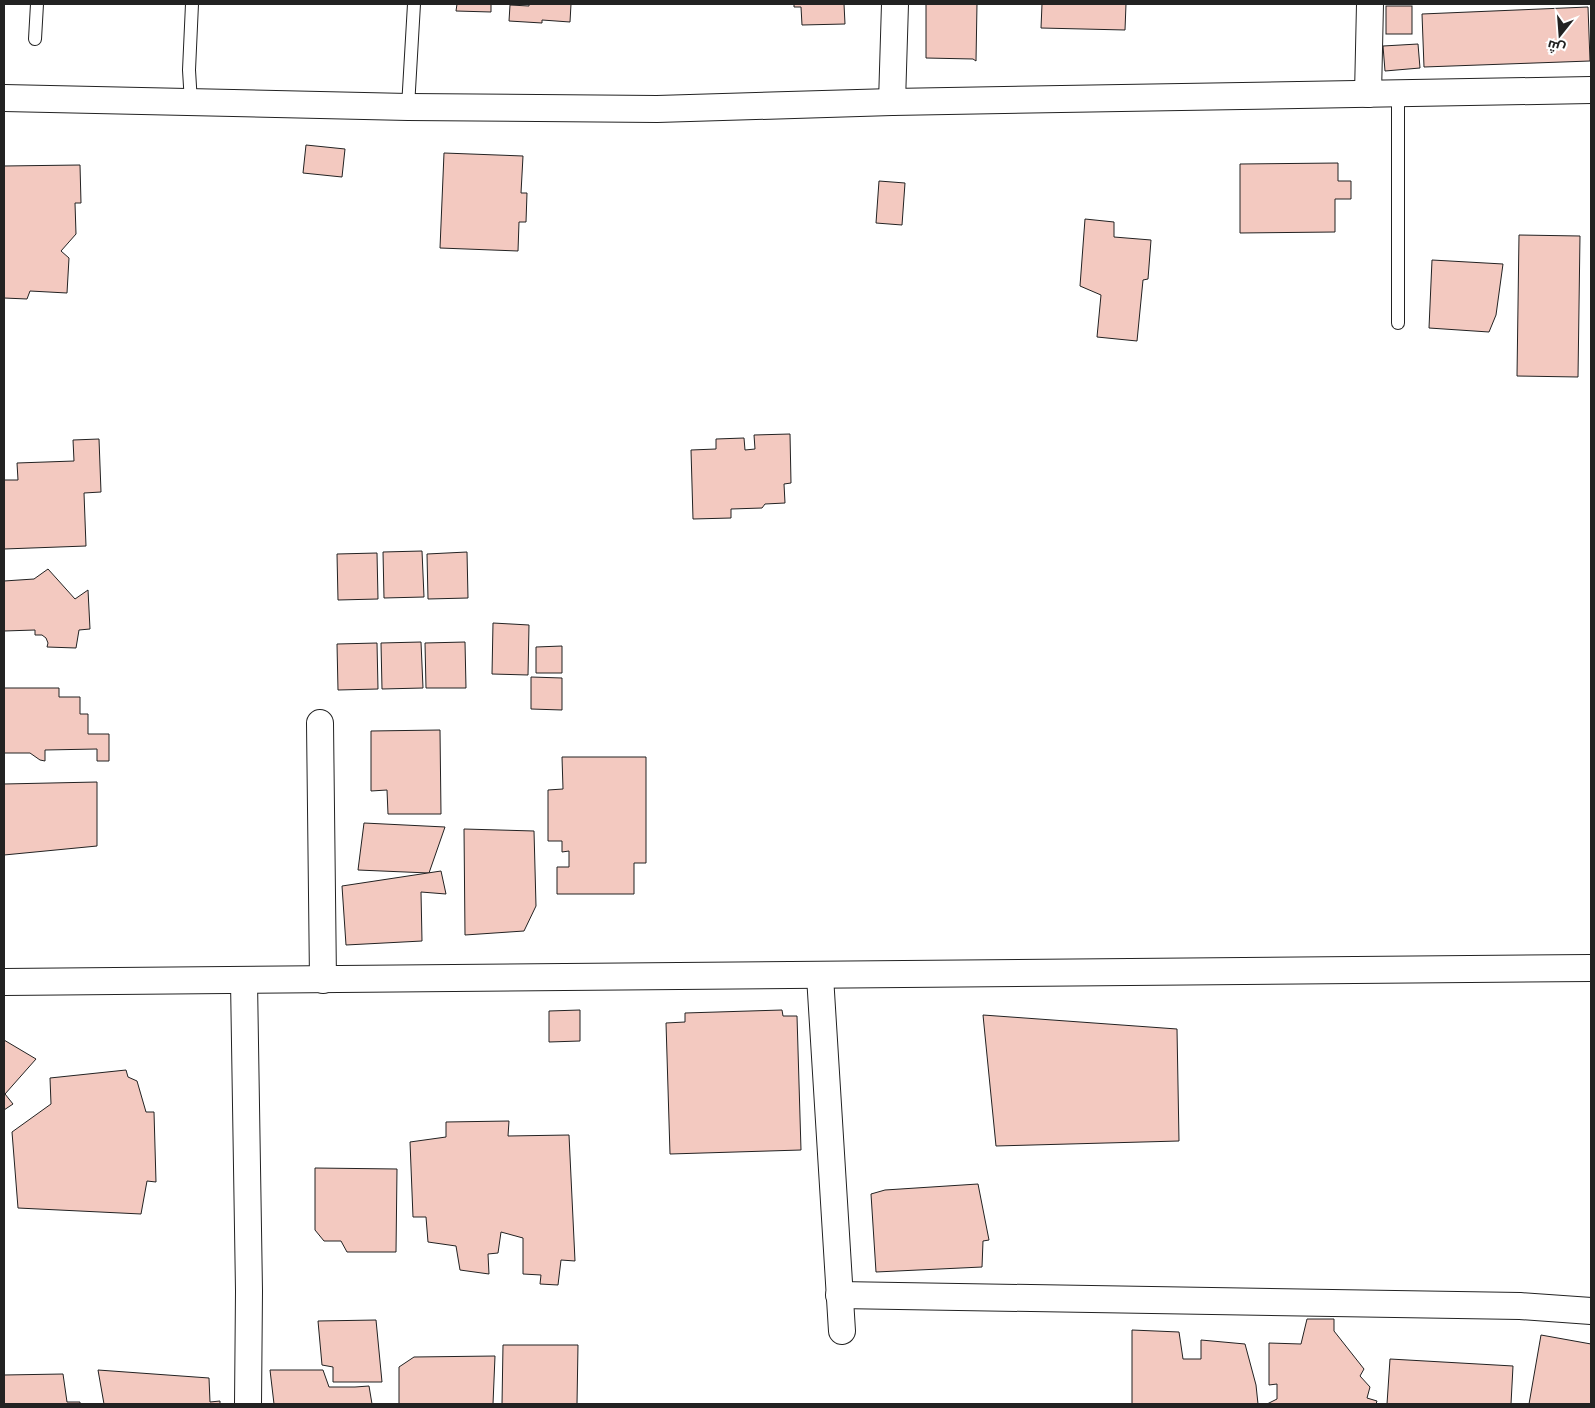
<svg xmlns="http://www.w3.org/2000/svg" width="1595" height="1408" font-family="'Open Sans',Cairo,sans-serif">
<rect width="100%" height="100%" fill="#fff"/>
<g fill="#f3c9c0" stroke="#222">
<polygon points="457,4 491,4 491,12 456,11"/>
<polygon points="529,4 571,4 570,22 542,20 542,23 509,21 510,5 529,6"/>
<polygon points="794,4 844,4 845,24 802,25 801,7 794,7"/>
<polygon points="926,4 977,4 976,61 973,59 926,58"/>
<polygon points="1042,4 1126,4 1125,30 1041,28"/>
<rect x="1386" y="6" width="26" height="28"/>
<polygon points="1588,7 1590,61 1424,67 1422,14"/>
<polygon points="1418,44 1420,68 1385,71 1383,46"/>
<polygon points="306,145 345,149 342,177 303,173"/>
<polygon points="444,153 523,156 521,193 527,193 526,222 519,222 518,251 440,248"/>
<polygon points="1338,163 1338,181 1351,181 1351,199 1335,199 1335,232 1240,233 1240,164"/>
<polygon points="80,165 81,203 75,203 76,234 61,251 69,258 67,293 30,291 27,299 4,298 4,166"/>
<polygon points="879,181 905,183 902,225 876,223"/>
<polygon points="1085,219 1114,222 1114,237 1151,240 1148,279 1143,280 1137,341 1097,337 1101,295 1080,286"/>
<polygon points="1519,235 1580,236 1578,377 1517,376"/>
<polygon points="1432,260 1503,264 1496,315 1489,332 1429,328"/>
<polygon points="790,434 791,483 784,484 785,503 765,504 762,508 731,509 731,518 693,519 691,450 716,449 716,439 744,438 745,450 755,449 754,435"/>
<polygon points="99,439 101,492 84,493 86,546 4,549 4,480 18,480 17,463 74,461 73,440"/>
<polygon points="422,551 424,597 384,598 383,552"/>
<polygon points="467,552 468,598 428,599 427,554"/>
<polygon points="377,553 378,599 338,600 337,554"/>
<polygon points="48,569 75,599 88,590 90,629 79,630 76,648 47,647 48,643 46,638 42,635 35,635 35,630 4,631 4,581 34,579"/>
<polygon points="493,623 529,625 528,675 492,674"/>
<polygon points="421,642 423,688 382,689 381,643"/>
<polygon points="465,642 466,688 426,688 425,643"/>
<polygon points="377,643 378,689 338,690 337,644"/>
<polygon points="562,646 562,673 536,673 536,647"/>
<polygon points="531,677 562,678 562,710 531,709"/>
<polygon points="4,688 59,688 59,697 80,697 80,714 88,714 88,734 109,734 109,761 97,761 97,749 45,750 45,761 40,760 30,753 4,753"/>
<polygon points="440,730 441,814 388,814 387,790 371,791 371,731"/>
<polygon points="562,757 646,757 646,863 634,863 634,894 557,894 557,867 569,867 569,851 562,852 562,841 548,841 548,790 563,789"/>
<polygon points="97,782 97,846 4,855 4,784"/>
<polygon points="364,823 445,827 429,873 358,870"/>
<polygon points="464,829 534,831 536,906 524,931 465,935"/>
<polygon points="441,871 446,894 421,892 422,941 346,945 342,886"/>
<polygon points="580,1010 580,1041 549,1042 549,1011"/>
<polygon points="782,1010 783,1016 797,1016 801,1150 670,1154 666,1023 685,1022 685,1013"/>
<polygon points="983,1015 1177,1029 1179,1141 996,1146"/>
<polygon points="4,1040 36,1059 5,1094 13,1104 4,1110"/>
<polygon points="126,1070 128,1077 137,1081 146,1112 154,1112 156,1182 147,1181 141,1214 18,1208 12,1132 51,1104 50,1078"/>
<polygon points="509,1121 508,1136 569,1135 575,1261 561,1260 558,1285 540,1284 541,1275 523,1274 523,1238 501,1232 498,1253 488,1254 489,1274 460,1270 456,1246 428,1242 426,1217 413,1217 410,1142 446,1137 446,1122"/>
<polygon points="315,1168 397,1169 396,1252 347,1252 341,1241 324,1241 315,1230"/>
<polygon points="978,1184 989,1240 983,1241 982,1267 876,1272 871,1194 885,1190"/>
<polygon points="1307,1319 1334,1319 1334,1331 1364,1369 1360,1376 1370,1387 1367,1398 1377,1401 1376,1404 1267,1404 1277,1399 1277,1384 1269,1385 1269,1343 1301,1344"/>
<polygon points="376,1320 382,1382 333,1382 333,1367 322,1365 318,1321"/>
<polygon points="1132,1330 1179,1332 1183,1359 1201,1359 1201,1340 1245,1344 1256,1385 1258,1404 1132,1404"/>
<polygon points="1541,1335 1591,1344 1591,1404 1529,1404"/>
<polygon points="503,1345 578,1345 577,1404 502,1404"/>
<polygon points="495,1356 493,1404 399,1404 399,1367 414,1357"/>
<polygon points="1390,1359 1513,1366 1511,1404 1387,1404"/>
<polygon points="98,1370 209,1378 210,1402 220,1401 220,1404 104,1404"/>
<polygon points="270,1370 323,1370 329,1387 355,1387 369,1386 372,1404 274,1404"/>
<polygon points="63,1374 67,1402 80,1402 80,1404 4,1404 4,1375"/>
</g>
<g fill="none" stroke-linecap="round" stroke-linejoin="round">
<g stroke="#222" stroke-width="14">
<g id="service">
<polyline points="35,39 37,4"/>
<polyline points="191,103 189,70 192,4"/>
<polyline points="408,107 414,4"/>
<polyline points="1398,323 1398,93"/>
</g>
</g>
<g stroke="#222" stroke-width="28">
<g id="minor">
<polyline points="1368,94 1370,4"/>
<polyline points="4,98 408,107 657,109 892,102 1591,90"/>
<polyline points="892,102 895,4"/>
<polyline points="320,723 323,980"/>
<polyline points="820,976 842,1331"/>
<polyline points="244,981 249,1291 248,1404"/>
<polyline points="4,982 1591,968"/>
<polyline points="839,1295 1520,1306 1591,1311"/>
</g>
</g>
<use href="#service" stroke="#fff" stroke-width="12"/>
<use href="#minor" stroke="#fff" stroke-width="26"/>
</g>
<rect width="1595" height="1408" fill="none" stroke="#222222" stroke-width="10"/>
<g transform="translate(1560 35) rotate(197)" stroke="#ffffff" stroke-width="4" paint-order="stroke">
<path d="M0-4L9 19L0 12L-9 19Z" fill="#222222"/>
<text y="-8" font-size="14" font-weight="bold" text-anchor="middle" fill="#222222">ش</text>
</g>
</svg>
